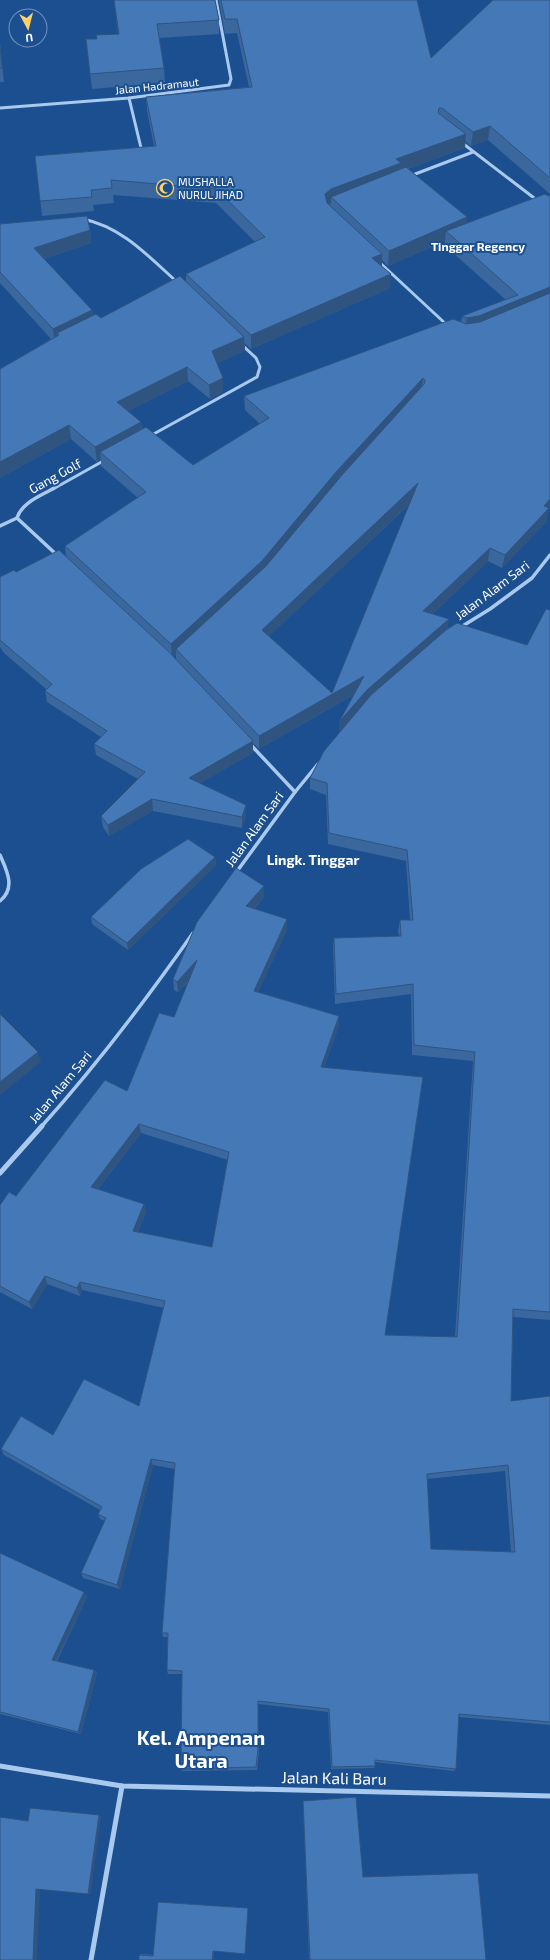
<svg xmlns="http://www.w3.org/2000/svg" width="550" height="1960" font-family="'Exo 2',sans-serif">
<rect width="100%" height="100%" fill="#1b4f8f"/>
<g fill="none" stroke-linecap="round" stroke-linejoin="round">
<g stroke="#a9c9ee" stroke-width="3">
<polyline points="129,98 142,152"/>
<polyline points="0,108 129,98 229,85 231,79 216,0"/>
<polyline points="461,142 538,201"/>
<polyline points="410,176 473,152"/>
<path d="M83 219C122 227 148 256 177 282"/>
<polyline points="378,261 448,326"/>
<polyline points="150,436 257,377 260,367 256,358 241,344"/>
<polyline points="53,489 105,460"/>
</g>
<g stroke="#a9c9ee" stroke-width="3.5">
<path d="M54 488C41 496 22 502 17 518L58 556"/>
<polyline points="0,526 17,518"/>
<polyline points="461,627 490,609 532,578 550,555"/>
<polyline points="250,744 295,792"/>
<path d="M0 855C7 871 16 888 0 901"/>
<polyline points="235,874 295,792 318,764"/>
<path d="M41 1127C96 1066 146 1000 193 933"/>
</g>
<g stroke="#a9c9ee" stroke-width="5">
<polyline points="0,1173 42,1126"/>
<polyline points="0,1766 122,1786 550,1796"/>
<polyline points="91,1960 122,1786"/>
</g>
</g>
<g fill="#3a679d" fill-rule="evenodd">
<polygon points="114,0 215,0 219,20 219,34 159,38 164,68 165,83 92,89 86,39 97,39 118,34"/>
<path d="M219 0H417L431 58 550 0V194L488 140 471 146 465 141V148L408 169 467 217 466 223 550 195V509L548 512 546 522 502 568 488 561 433 614 448 629 527 645 550 610V1320L513 1317 511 1401 550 1396V1725L458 1717 456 1769 454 1771 375 1762V1766L374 1768 331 1769 328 1712 258 1704 259 1751 257 1770 182 1771 181 1769 182 1674H168L167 1670 168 1637H163L162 1633 175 1469 153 1465 120 1589 83 1578 81 1573 105 1521 100 1519 98 1514 100 1510 4 1455 1 1449 53 1435 139 1406 164 1308 82 1290 80 1296 47 1284 32 1309 0 1292V1205L16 1196 127 1091 174 1017 189 981 178 992 174 990 173 979 264 886V897L254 909 287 930 258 992 339 1016V1026L324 1067 385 1335 455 1337 473 1061 412 1055 411 994 335 1004 333 948 334 938 399 936 398 931 400 920H410L406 861 328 844 326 795 310 789V778L339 734 355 694 259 749 253 743V753L200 783 246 817 242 828 153 811 109 836 103 827 101 816 138 779 96 755 94 744 101 737 47 702 45 691 46 689 4 653 0 647V577L66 558 65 546 138 498 101 466V459L97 462 71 439 0 478V369L51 339 0 283V224L90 230 91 243 44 259 92 310 93 316 101 318 186 282V274L255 242 216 203 113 195 114 203 93 205 94 211 42 216 35 156 154 146 147 111 146 97 249 87 237 33 225 34ZM445 241 444 245 506 300 462 316 461 322 244 396 245 410 260 424 193 465 142 429 141 422 128 411 188 381 210 399 223 392 217 363 245 351V343L251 349 390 288 382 266V260L388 266ZM410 504 332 693 269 636ZM176 654V661L173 657ZM141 1133 228 1160 212 1247 138 1232 146 1212 144 1204 98 1189ZM505 1471 511 1552 431 1549 427 1479Z"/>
<polygon points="0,42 4,82 0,82"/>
<polygon points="215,857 216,865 128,950 92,924 91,917"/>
<polygon points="0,1553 84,1592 87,1597 57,1661 94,1670 97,1673 81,1734 0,1714"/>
<polygon points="303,1801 363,1877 486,1960 309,1960"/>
<polygon points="248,1908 245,1954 214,1951 213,1960 139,1960 139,1955 142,1954 154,1955"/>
</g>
<g fill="#305480">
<polygon points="0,42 4,82 2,68"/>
<polygon points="490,126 488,140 471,146 473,132"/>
<polygon points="466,134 465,148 331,197 331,203 324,209 325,194 331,189 396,159"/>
<polygon points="467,217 465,232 446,231 445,241 388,266 389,251"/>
<polygon points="90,230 91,243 36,262 34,248"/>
<polygon points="382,254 382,268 372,258"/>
<polygon points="391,274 390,288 251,349 251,335"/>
<polygon points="550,287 550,293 465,332 467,318"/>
<polygon points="92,310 94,324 59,335 57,333 58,341 55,343 53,329"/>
<polygon points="244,337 245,351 213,365 212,351"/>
<polygon points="187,367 188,381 118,416 117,402"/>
<polygon points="223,378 223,392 210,399 209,385"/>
<polygon points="423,378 421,392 262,575 176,649 176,654 172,658 171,644 336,472"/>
<polygon points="141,422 142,437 100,452 101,459 97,462 95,447"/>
<polygon points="69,425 71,439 0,478 0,462"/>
<polygon points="418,483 417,497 262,643 262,630"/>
<polygon points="550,499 550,509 548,512 546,522 502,568 505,555 544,506"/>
<polygon points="490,548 488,561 422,625 423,611"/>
<polygon points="449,619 447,633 339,735 339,722 367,690"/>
<polygon points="364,676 363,689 259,749 259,736"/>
<polygon points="253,741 253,753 190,789 189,778"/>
<polygon points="152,799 153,811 109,836 108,825"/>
<polygon points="246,805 246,817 242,828 242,817"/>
<polygon points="215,857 216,865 128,950 127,943"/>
<polygon points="264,886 264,897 246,917 246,906"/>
<polygon points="287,919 287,930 254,1001 254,991"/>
<polygon points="197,960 198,970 178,992 177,982"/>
<polygon points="339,1016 339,1026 321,1076 321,1067"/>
<polygon points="38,1052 41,1062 0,1095 0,1082"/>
<polygon points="139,1124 141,1133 93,1195 91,1187"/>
<polygon points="144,1204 146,1212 135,1239 133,1231"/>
<polygon points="45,1276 47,1284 32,1309 29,1302"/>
<polygon points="80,1282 82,1290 80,1296 77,1288"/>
<polygon points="151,1459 153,1465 120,1589 117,1585"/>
<polygon points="84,1592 87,1597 55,1663 52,1660"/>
<polygon points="94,1670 97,1673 81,1734 78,1732"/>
<polygon points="99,1815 101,1816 91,1894 88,1894"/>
<polygon points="36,1889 40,1890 37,1960 33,1960"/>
<polygon points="248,1908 246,1953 245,1954"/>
<polygon points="213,1951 214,1951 213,1960 212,1960"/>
</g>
<g fill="#4478b7" stroke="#305480" fill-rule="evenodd">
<polygon points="114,0 215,0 219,20 157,24 164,68 90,74 86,39 97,39 96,35 119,34"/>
<polygon points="221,0 417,0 431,58 493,0 550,0 550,178 490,126 473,132 442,108 439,108 438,113 466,134 396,159 401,163 331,189 325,194 327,203 382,254 372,258 391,274 251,335 186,274 265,237 216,189 111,180 112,188 91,190 92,197 40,201 35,156 156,146 146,97 252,87 237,19 225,19"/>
<polygon points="0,47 2,68 0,68"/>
<polygon points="406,167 467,217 389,251 331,197"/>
<polygon points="545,194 548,196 550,195 550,287 479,316 467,318 462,316 518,295 446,231"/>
<polygon points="87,216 90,230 34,248 92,310 53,329 0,272 0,224"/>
<polygon points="180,276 244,337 212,351 223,378 209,385 187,367 117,402 141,422 95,447 69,425 0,462 0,369 59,335 57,333 96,314 101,318"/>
<path d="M550 293V499L544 506 549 508 505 555 490 548 423 611 449 619 367 690 339 722 364 676 259 736 176 649 266 566 342 475 425 383V380L423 378 336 472 262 561 171 644 65 546 146 492 100 452 146 427 193 465 269 418 244 396 453 319 466 324 480 322ZM418 483 332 693 262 630Z"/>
<polygon points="59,550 169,652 253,741 189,778 246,805 242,817 152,799 108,825 101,816 145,772 94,744 107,731 45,691 52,684 1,641 0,639 0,577 14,570 16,572"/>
<path d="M546 609 550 610V1312L513 1309 511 1401 550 1396V1722L459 1714 456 1769 375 1760V1766L332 1767 329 1709 258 1701V1748L256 1767 181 1769 182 1671 167 1670 168 1633H162L175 1463 151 1459 117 1585 81 1573 106 1518 98 1514 102 1507 1 1449 21 1416 53 1435 84 1379 139 1406 165 1301 80 1282 77 1288 45 1276 29 1302 0 1286V1205L9 1192 16 1196 105 1080 127 1091 159 1013 174 1017 197 960 177 982 173 979 197 922 236 868 264 886 246 906 287 919 254 991 339 1016 321 1067 423 1077 385 1335 457 1337 475 1052 414 1045 413 984 336 994 334 938 401 936 400 920H413L407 850 329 833 327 783 310 778 324 751 371 695 446 630 457 623 527 645ZM139 1124 229 1152 212 1247 133 1231 144 1204 91 1187ZM508 1465 515 1552 431 1549 427 1474Z"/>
<polygon points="188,839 215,857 127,943 91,917 141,869"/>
<polygon points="0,1014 38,1052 0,1082"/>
<polygon points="0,1553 84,1592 52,1660 94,1670 78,1732 0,1712"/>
<polygon points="356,1797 363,1877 478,1873 486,1960 310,1960 303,1801"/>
<polygon points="30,1808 99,1815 88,1894 36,1889 33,1960 0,1960 0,1817 28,1821"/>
<polygon points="158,1902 248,1908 245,1954 213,1951 212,1960 139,1960 139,1955 153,1956"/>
</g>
<defs>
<g id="mosque-ring" transform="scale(0.9)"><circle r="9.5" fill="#1b4f8f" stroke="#ffd166" stroke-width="1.5"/><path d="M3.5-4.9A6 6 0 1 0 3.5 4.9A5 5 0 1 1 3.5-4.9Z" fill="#ffd166"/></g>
</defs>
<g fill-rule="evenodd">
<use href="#mosque-ring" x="165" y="188"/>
</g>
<g text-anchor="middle" stroke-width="4" stroke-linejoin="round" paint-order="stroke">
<g font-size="11" fill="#fff" stroke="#1b4f8f">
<text transform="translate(157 86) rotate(-6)" y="4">Jalan Hadramaut</text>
</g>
<g font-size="11" fill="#fff" stroke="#1b4f8f" text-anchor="start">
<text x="178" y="186">MUSHALLA<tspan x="178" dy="13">NURUL JIHAD</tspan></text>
</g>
<g font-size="12" font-weight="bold" fill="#fff" stroke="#1b4f8f">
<text x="478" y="251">Tinggar Regency</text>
</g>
<g font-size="13" fill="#fff" stroke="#1b4f8f">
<text transform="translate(55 476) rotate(-29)" y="5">Gang Golf</text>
<text transform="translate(492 590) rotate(-37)" y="5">Jalan Alam Sari</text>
<text transform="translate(254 829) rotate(-54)" y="5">Jalan Alam Sari</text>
<text transform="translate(60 1087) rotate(-50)" y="5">Jalan Alam Sari</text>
</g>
<g font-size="14" font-weight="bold" fill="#fff" stroke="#1b4f8f">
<text x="313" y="865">Lingk. Tinggar</text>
</g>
<g font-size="16" fill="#fff" stroke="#1b4f8f">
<text transform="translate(334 1778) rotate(1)" y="6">Jalan Kali Baru</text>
</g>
<g font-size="20" font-weight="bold" fill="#fff" stroke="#1b4f8f">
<text x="201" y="1745">Kel. Ampenan<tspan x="201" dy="23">Utara</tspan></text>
</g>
</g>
<g transform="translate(28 28) rotate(173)"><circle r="19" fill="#1b4f8f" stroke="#7695bc"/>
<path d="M0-3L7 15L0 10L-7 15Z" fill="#ffd166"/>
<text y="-6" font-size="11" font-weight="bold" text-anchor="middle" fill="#ffffff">U</text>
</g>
</svg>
